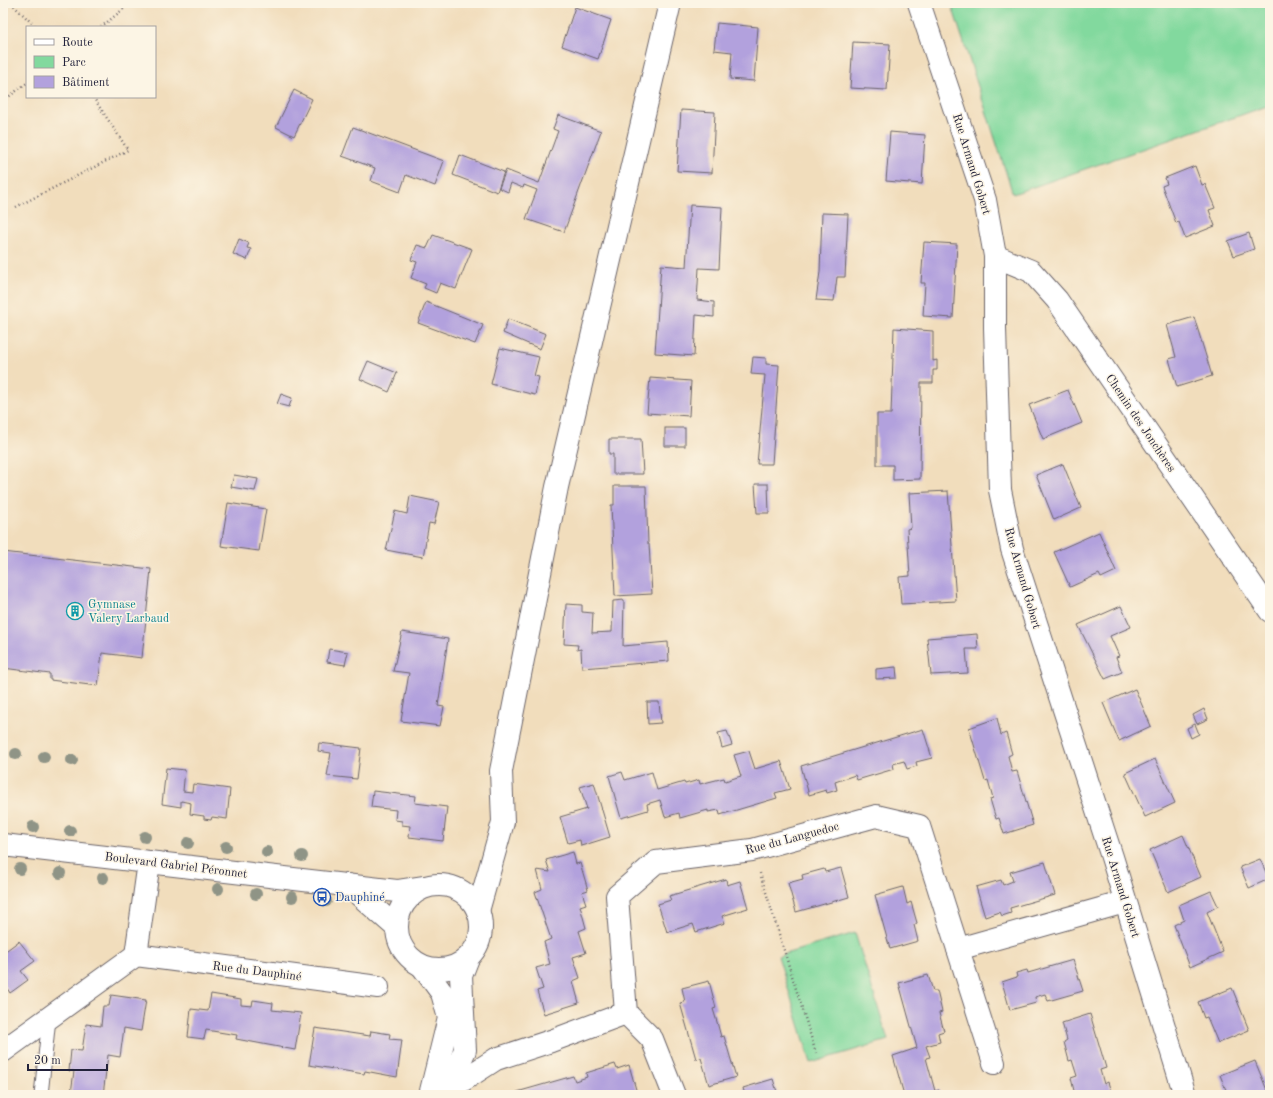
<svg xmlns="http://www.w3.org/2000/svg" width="1273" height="1098" font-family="'Old Standard TT',serif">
<rect width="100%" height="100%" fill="#fcf5e5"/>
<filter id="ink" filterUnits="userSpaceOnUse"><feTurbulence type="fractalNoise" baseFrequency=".025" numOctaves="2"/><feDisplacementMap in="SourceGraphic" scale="8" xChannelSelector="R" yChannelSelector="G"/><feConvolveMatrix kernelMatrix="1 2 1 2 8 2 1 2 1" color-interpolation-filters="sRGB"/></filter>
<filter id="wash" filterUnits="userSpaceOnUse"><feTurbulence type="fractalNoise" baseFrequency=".012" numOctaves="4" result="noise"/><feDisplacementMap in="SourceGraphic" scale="16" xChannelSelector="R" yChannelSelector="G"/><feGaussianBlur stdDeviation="0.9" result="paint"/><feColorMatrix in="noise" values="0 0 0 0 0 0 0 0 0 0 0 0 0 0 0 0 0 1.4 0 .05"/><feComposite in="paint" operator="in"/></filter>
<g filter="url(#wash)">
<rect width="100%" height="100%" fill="#f1ddbc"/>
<g fill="#82d99e" stroke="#527e6c">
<polygon points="951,3 1270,3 1270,105 1013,194"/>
<polygon points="855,933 888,1040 811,1063 778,956"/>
</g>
<g id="blocks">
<g fill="#b2a1dd">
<polygon points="575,7 611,20 598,59 562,46"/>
<polygon points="717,23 758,27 754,81 730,79 732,52 714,50"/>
<polygon points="853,42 890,44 887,90 850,88"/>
<polygon points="294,90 312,99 294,136 276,127"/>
<polygon points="681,110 715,112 712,173 677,171"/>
<polygon points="558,115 601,131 564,232 526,219 537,190 524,185 523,188 511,183 508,192 499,188 506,170 539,183 558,131 553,129"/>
<polygon points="353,127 444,161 435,186 406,175 400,192 371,181 375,168 342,156"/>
<polygon points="890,132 925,135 922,184 886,181"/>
<polygon points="460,155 504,172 497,192 453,175"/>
<polygon points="1195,166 1202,185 1205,184 1215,208 1209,210 1215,226 1185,238 1179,222 1176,223 1162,186 1167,184 1165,178"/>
<polygon points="690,205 722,207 719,269 699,268 697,300 714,302 714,317 696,315 694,356 655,353 661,265 686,267"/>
<polygon points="822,213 848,214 845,277 837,277 834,301 816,300 820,272"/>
<polygon points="1249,233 1254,249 1234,256 1228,241"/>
<polygon points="433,235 472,249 456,289 440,283 436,293 424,288 426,284 411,278 417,262 411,260 417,245 427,248"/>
<polygon points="239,239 249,243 247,248 251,249 247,260 233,254"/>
<polygon points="924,242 957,244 953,318 923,316 925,283 921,283"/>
<polygon points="426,302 483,325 475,344 418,323"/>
<polygon points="1194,317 1212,376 1177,387 1169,359 1176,357 1167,325"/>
<polygon points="508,319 546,334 540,349 503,333"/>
<polygon points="894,328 933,331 933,361 937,360 937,370 933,370 933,383 921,383 920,479 893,480 893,465 877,465 877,414 891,414"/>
<polygon points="500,348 539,357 534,376 539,377 535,395 491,384"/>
<polygon points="753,357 766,358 766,364 779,365 772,464 757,464 765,375 751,374"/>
<polygon points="368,361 397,373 389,392 360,379"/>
<polygon points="650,378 691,381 689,416 647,413"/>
<polygon points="1068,390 1082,423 1043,439 1029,405"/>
<polygon points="281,394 292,398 289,407 277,404"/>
<rect x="665" y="428" width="20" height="18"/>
<polygon points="609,439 641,439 643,474 613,474 613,454 609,454"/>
<polygon points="1063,464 1081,508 1054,520 1036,475"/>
<polygon points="234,475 258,479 255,491 231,487"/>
<polygon points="755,484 768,484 769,513 757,513"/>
<polygon points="614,486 646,486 648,544 649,544 652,594 615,596 611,505 614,505"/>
<polygon points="948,491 956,601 901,604 899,577 910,576 907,529 911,528 909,493"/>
<polygon points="410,496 439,502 434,524 429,523 423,557 386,550 395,511 407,514"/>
<polygon points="228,503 266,509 259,551 221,546"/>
<polygon points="1099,532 1116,571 1101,578 1099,574 1070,587 1054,552"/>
<polygon points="3,552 151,569 142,658 102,653 98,686 50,680 50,674 3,668"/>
<polygon points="624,600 623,646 668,642 669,661 582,668 581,649 577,650 578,645 564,644 566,604 582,605 582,612 593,613 592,633 612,632 613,601"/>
<polygon points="1121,606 1131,627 1110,636 1119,656 1116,657 1122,672 1105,679 1078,625"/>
<polygon points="402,632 448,639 438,706 444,707 440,726 401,721 409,673 393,671"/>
<polygon points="977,634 978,649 966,649 968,673 931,675 927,638"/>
<polygon points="329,649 348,652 345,665 327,662"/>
<polygon points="896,667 897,678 876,679 876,669"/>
<polygon points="1135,689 1151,726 1119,741 1103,703"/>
<polygon points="647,702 659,702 661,723 648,724"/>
<polygon points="1204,709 1208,719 1197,724 1193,715"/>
<polygon points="997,718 1001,735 1006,733 1012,754 1008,756 1012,772 1017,771 1033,825 1004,834 999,818 996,819 990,799 993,798 988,780 985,781 969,728"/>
<polygon points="1195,724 1199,734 1191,738 1187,728"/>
<polygon points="923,729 932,758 916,762 917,766 907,769 904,761 893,764 894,769 857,780 855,775 835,782 837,790 827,793 826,790 809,795 801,766"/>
<polygon points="727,731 732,745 722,748 718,733"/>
<polygon points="319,743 361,748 357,779 327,776 331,753 318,751"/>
<polygon points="749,751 755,769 781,761 790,789 775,793 777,798 720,815 719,810 708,812 708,810 680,818 679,813 665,817 660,800 647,804 648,810 621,818 609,776 622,772 625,780 652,772 657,790 684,782 685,784 699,780 700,784 724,778 725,781 741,776 734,755"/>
<polygon points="1155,759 1175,803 1145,817 1125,773"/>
<polygon points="166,768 185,770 183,791 192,792 193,784 230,789 227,819 212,817 211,820 204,819 204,816 190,814 191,803 181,801 181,807 162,804"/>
<polygon points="594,783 610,837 581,846 580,840 568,843 560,817 587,809 580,787"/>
<polygon points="373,791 416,796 415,803 447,807 443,841 409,837 410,826 402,825 402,821 395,820 396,810 371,807"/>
<polygon points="1183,835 1201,877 1168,892 1150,850"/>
<polygon points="573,852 576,864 580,863 588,890 582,892 586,904 580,906 586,928 579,931 586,953 573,957 580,978 573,981 579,1003 544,1014 537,991 543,989 536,968 550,964 544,942 551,939 535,892 542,889 537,870 550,872 546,860"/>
<polygon points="1260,859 1269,879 1249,888 1240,867"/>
<polygon points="1045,862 1055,895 1010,908 1011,913 1002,916 1000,912 985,917 976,887 1001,880 1003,885 1013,881 1010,872"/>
<polygon points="841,868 849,897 796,912 788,883 803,879 802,875 824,869 825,872"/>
<polygon points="726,879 727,885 740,881 748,908 722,916 725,923 696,932 693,924 667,932 658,904 671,900 669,896"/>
<polygon points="903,887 907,904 911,902 917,923 914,925 918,941 890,949 875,895"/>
<polygon points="1211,891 1218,906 1207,912 1223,952 1190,967 1174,925 1184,920 1179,905"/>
<polygon points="19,941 35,961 21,971 28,980 10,993 3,982 3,953"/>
<polygon points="1073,960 1083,991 1048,1001 1045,994 1035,997 1036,1003 1010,1010 1002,982 1017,977 1016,973 1027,970 1028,973"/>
<polygon points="928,975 933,991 937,991 942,1012 939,1013 944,1031 938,1033 940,1042 926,1046 930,1057 926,1058 935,1091 939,1090 941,1095 904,1095 893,1056 917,1048 899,983"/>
<polygon points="709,981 716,1008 713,1009 717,1022 721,1037 724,1036 736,1077 709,1085 701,1058 696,1059 680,1003 685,1002 682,988"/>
<polygon points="1232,988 1249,1030 1218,1043 1207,1017 1204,1018 1198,1002"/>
<polygon points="211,994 241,999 241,1005 252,1006 253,1000 273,1003 272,1010 301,1013 295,1050 236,1039 237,1035 206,1030 204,1039 188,1037 191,1009 208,1011"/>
<polygon points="111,995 146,1000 141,1031 124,1028 120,1057 108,1055 103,1095 67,1095 67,1093 71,1093 74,1071 69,1071 71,1050 82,1051 86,1024 101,1026 103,1006 109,1006"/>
<polygon points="1090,1014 1106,1068 1100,1070 1104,1084 1108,1082 1111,1092 1107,1095 1075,1095 1071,1078 1077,1076 1072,1060 1069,1061 1064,1042 1067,1040 1062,1023"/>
<polygon points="315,1028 370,1036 371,1031 390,1034 389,1039 402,1040 397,1077 365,1071 364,1074 309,1065"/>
<polygon points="1255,1061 1269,1095 1228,1095 1220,1075"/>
<polygon points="615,1064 617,1069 629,1065 637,1093 629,1095 518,1095 517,1092 573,1076 575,1081 587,1077 586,1073"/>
<polygon points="773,1079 778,1095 745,1095 743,1088"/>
</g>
</g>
</g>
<g filter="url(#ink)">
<use href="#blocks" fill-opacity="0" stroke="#6a6368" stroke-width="1"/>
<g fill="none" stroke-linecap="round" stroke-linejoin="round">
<g stroke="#6a6368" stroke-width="15">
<polyline id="lane" points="41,1095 49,1018"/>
</g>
<g stroke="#6a6368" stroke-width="24">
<g id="street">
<polyline points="919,3 985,200 995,256 995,328 1000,490 1012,549 1112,857 1185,1095"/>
<polyline points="995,256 1031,271 1057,300 1270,611"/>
<polyline points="958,949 1125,902"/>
<polyline points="136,955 149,862"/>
<polyline points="626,1013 652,1039 674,1095"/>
<polyline points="3,1051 136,955 378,987"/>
<polyline points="448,1090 496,1059 551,1041 626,1013 617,896 656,862 752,850 876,816 919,826 994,1063"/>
</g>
</g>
<g stroke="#6a6368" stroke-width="24">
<g id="secondary">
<polyline points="3,845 397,891 423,887"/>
<circle cx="439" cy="927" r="42"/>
<polyline points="348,885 396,927"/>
<polyline points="478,911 503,822 501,771 557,487 670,3"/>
<polyline points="422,966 442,993 449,1018 430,1095"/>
<polyline points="445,1095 465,1050 461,976 468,958"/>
</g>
</g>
<g stroke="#6a6368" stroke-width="2.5" stroke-dasharray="1 3" stroke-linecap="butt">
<polyline points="11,3 36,27"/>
<polyline points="101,27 131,3"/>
<polyline points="3,101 27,83"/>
<polyline points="16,207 128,150 93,97"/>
<polyline points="760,873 816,1053"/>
</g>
<use href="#lane" stroke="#fff" stroke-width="13"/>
<use href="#street" stroke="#fff" stroke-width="22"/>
<use href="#secondary" stroke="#fff" stroke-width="22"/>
</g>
<g fill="#8f9486">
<circle cx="16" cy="754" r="6"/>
<circle cx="44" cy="757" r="6"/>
<circle cx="72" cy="760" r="6"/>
<circle cx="33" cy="827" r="6"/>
<circle cx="70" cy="831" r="6"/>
<circle cx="145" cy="837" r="6"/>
<circle cx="188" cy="843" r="6"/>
<circle cx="226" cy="847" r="6"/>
<circle cx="267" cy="852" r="6"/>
<circle cx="302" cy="856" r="6"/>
<circle cx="20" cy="869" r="6"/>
<circle cx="60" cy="873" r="6"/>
<circle cx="103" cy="878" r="6"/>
<circle cx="218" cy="889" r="6"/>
<circle cx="256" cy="894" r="6"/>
<circle cx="292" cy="897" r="6"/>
<circle cx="326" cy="901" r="6"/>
</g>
</g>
<defs>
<g id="building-ring" transform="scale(0.9)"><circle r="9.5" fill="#fcf5e5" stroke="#0f9aa8" stroke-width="1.5"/><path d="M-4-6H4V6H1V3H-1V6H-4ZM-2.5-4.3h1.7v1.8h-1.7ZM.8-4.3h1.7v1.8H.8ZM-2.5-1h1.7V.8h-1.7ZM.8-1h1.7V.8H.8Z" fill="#0f9aa8"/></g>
<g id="bus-ring" transform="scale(0.9)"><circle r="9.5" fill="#fcf5e5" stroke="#1a4fb4" stroke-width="1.5"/><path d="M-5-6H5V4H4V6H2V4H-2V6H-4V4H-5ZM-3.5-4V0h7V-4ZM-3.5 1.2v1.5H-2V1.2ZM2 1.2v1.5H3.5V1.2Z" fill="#1a4fb4"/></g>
</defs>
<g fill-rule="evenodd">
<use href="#building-ring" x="75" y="611"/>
<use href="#bus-ring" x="322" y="897"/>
</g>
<g text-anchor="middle" stroke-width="3" stroke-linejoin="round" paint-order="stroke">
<g font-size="12" fill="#22223b" stroke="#fcf5e5">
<text transform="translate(972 164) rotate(73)" y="4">Rue Armand Gobert</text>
<text transform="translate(1141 423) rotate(56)" y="4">Chemin des Jonchères</text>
<text transform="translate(1023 578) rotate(74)" y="4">Rue Armand Gobert</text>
<text transform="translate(792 838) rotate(-15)" y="4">Rue du Languedoc</text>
<text transform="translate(176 865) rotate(7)" y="4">Boulevard Gabriel Péronnet</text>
<text transform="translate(1121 887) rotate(73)" y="4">Rue Armand Gobert</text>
<text transform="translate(257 971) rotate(7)" y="4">Rue du Dauphiné</text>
</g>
<g font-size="12" fill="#0d838f" stroke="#fcf5e5" text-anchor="start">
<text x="88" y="608">Gymnase<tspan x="88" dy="14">Valery Larbaud</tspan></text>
</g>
<g font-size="12" fill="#164399" stroke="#fcf5e5" text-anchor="start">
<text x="335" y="901">Dauphiné</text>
</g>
</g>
<rect width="1273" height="1098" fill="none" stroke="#fcf5e5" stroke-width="16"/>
<rect x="26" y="26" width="130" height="72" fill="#fcf5e5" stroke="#a5a1a1"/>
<rect x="34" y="39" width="20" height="6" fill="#ffffff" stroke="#a5a1a1"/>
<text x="62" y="46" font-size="12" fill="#22223b">Route</text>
<rect x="34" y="56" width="20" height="12" fill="#82d99e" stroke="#a5a1a1"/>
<text x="62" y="66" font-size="12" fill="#22223b">Parc</text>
<rect x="34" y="76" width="20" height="12" fill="#b2a1dd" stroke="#a5a1a1"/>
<text x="62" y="86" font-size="12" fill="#22223b">Bâtiment</text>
<path d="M28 1064v6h79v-6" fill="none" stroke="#22223b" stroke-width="2"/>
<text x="34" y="1064" font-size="12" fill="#22223b" stroke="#fcf5e5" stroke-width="3" paint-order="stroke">20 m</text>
</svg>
